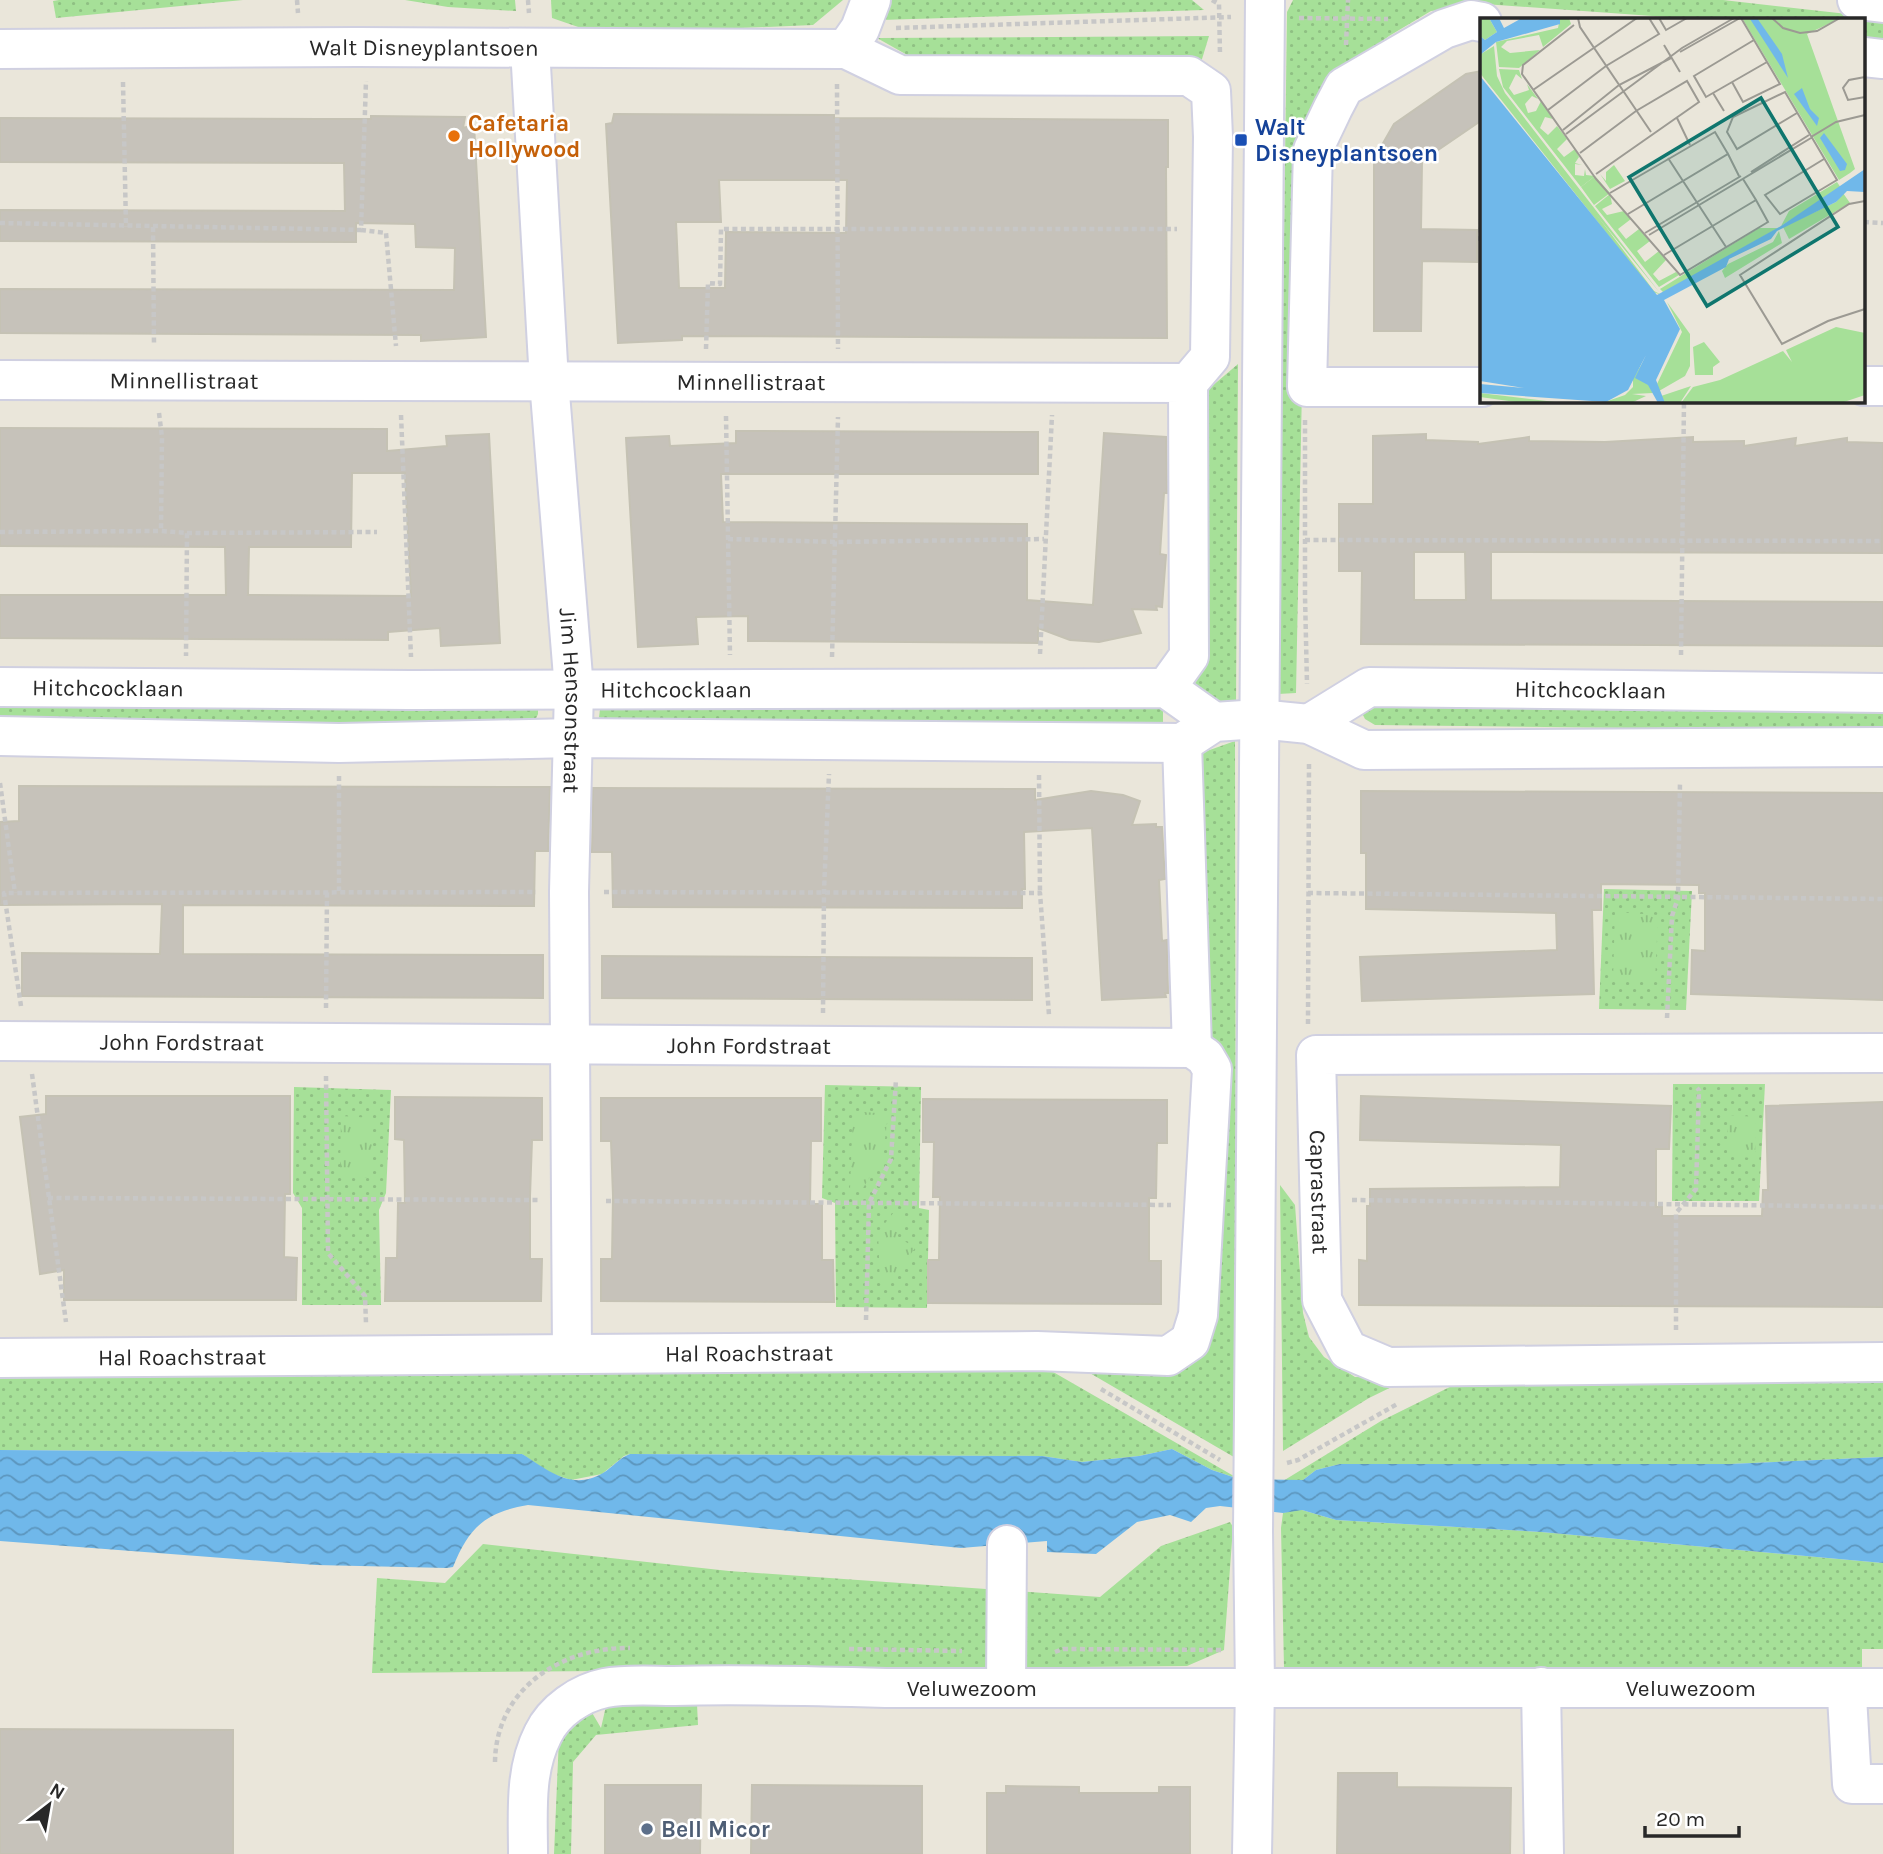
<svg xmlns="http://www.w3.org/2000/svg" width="1883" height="1854" font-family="Karla,sans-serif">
<defs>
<pattern id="grass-dots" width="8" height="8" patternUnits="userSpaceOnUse" patternTransform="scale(1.75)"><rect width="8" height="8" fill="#a6e098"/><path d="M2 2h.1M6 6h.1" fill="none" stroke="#8fc083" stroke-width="1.8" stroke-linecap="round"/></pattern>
<pattern id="park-tufts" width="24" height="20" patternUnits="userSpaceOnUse" patternTransform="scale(1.75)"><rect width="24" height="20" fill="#a6e098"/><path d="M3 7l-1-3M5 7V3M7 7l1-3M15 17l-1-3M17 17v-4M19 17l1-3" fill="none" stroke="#8fc083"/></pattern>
<pattern id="water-waves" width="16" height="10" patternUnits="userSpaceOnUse" patternTransform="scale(1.75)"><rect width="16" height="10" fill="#70b8ea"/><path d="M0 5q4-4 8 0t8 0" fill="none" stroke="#5c96be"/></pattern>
</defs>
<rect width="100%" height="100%" fill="#eae6da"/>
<g fill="url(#grass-dots)">
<polygon points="59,0 243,0 56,18 53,1"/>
<polygon points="405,0 515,0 516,11 448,7"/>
<polygon points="551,0 843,0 813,25 671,31 587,30 552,18"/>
<polygon points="890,0 1192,0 1204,10 881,20"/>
<polygon points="1293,0 1723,0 1883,18 1883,42 1864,39 1864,19 1694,19 1484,4 1431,11 1389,36 1357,60 1307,133 1296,693 1278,694 1287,12"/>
<polygon points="1209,36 1199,69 970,61 909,56 877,38"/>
<polygon points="1238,364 1236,706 1204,698 1186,687 1206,387 1211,387"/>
<polygon points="1371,698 1883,705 1883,731 1375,725 1365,719 1362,713"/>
<polygon points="0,700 538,707 538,714 531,729 0,729"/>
<polygon points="607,703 1163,706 1163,729 604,723 599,717 600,710"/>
<polygon points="1235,741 1236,1414 1239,1460 1076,1365 1192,1356 1207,1049 1196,762 1204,752"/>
<polygon points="1604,889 1692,891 1686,1010 1599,1009"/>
<polygon points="1673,1084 1765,1084 1759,1201 1672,1201"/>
<polygon points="825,1085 921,1087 919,1208 929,1210 927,1308 836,1307 835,1203 822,1198"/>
<polygon points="294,1087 391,1090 386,1193 379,1210 381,1305 302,1305 302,1208 293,1193"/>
<polygon points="1280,1185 1295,1205 1303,1313 1309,1337 1324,1357 1355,1377 1410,1378 1369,1398 1283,1451"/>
<polygon points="1041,1365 1239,1479 1212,1470 1172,1449 1139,1456 1082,1462 1042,1456 630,1454 624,1456 602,1474 571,1480 550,1473 522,1454 0,1450 0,1370"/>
<polygon points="1883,1375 1883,1457 1730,1464 1340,1464 1316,1470 1303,1480 1283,1481 1381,1421 1468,1378"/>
<polygon points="1293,1510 1302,1510 1336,1520 1541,1532 1883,1563 1883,1649 1862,1649 1862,1669 1284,1668 1281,1528 1283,1513"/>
<polygon points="1230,1522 1233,1527 1224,1650 1187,1666 372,1673 377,1578 445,1583 483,1544 729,1571 1100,1597 1161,1546"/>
<polygon points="697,1704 698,1725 596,1735 573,1762 571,1854 554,1854 559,1737 591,1711 601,1728 606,1706"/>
</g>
<g fill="url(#park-tufts)">
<polygon points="1615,912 1658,915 1655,982 1613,980"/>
<polygon points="853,1111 888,1114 883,1156 863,1188 850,1189"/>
<polygon points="1728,1115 1756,1117 1755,1158 1727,1156"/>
<polygon points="341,1116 373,1118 372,1178 340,1176"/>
<polygon points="894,1212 905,1223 897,1236 915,1248 887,1287 880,1283 878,1232"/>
</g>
<path fill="url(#water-waves)" d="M1172 1449 1212 1470 1239 1479 1303 1480 1316 1470 1340 1464H1730L1883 1457V1563L1541 1532 1336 1520 1302 1510 1283 1513 1220 1506 1206 1508 1191 1522 1170 1515 1137 1522 1096 1554 1047 1552V1541L961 1548 528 1505C486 1512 469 1527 453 1567L447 1568 316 1565 0 1541V1450L522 1454C547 1469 571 1492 603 1473 613 1467 619 1458 630 1454L1042 1456 1082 1462 1139 1456Z"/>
<g fill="#c6c2ba" stroke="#c5c2b4" stroke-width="2" fill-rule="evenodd">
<polygon points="1482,71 1482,120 1422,161 1421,229 1477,230 1477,262 1422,261 1421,331 1374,331 1374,159 1394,124 1466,74"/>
<path d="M614 114 834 115V118L1168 120V167H1166L1167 338 682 336V340L618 343 606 124 612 123ZM719 180H847L846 233 726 232 725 288H679L676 222H721Z"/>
<polygon points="371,116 465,117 463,128 474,125 486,337 421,341 421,335 0,333 0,289 454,290 455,248 416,247 415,224 356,223 356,242 0,241 0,210 345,211 344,163 0,162 0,118 319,119 371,119"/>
<path d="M0 428 387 429V451L447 446 446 436 489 434 500 643 441 646 440 628 388 632V640L0 638V595H226L225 547 0 546ZM352 473H405L411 596 248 595 249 547H351Z"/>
<polygon points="736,431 1038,432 1038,474 721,474 723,522 1027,524 1027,600 1093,605 1104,433 1166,437 1167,493 1164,493 1160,554 1166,555 1162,607 1156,606 1157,610 1132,609 1141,633 1099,642 1070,640 1038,628 1038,643 748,641 748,616 696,617 698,644 638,647 626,438 669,436 670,446 736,443"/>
<path d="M1426 434V440L1478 442V444L1529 437V441L1605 442 1693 437V442L1744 441V446L1796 438 1795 446 1847 438V442L1883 443 1882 553 1491 552V600L1883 602V646L1361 644 1362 571H1339V504H1373V436ZM1414 552H1465L1466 600H1414Z"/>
<polygon points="19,786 550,787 548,851 535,851 534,906 183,905 183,954 543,955 543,998 22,996 22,953 160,954 162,904 0,905 0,822 19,821"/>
<polygon points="593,788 1035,789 1035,800 1091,791 1123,795 1140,801 1132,825 1156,824 1156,827 1162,827 1165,879 1159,880 1162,941 1167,940 1168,993 1165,993 1166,997 1102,1000 1092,828 1024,832 1025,889 1022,889 1022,908 613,907 612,852 592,852"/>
<polygon points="1361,791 1883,793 1883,1000 1691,994 1692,950 1705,951 1705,893 1699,893 1699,885 1601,884 1601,910 1592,910 1594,994 1362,1001 1360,957 1557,950 1556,913 1366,909 1366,853 1361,853"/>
<polygon points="602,956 1032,958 1032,1000 602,998"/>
<polygon points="46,1096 290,1096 290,1194 285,1194 284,1257 297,1258 296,1300 64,1300 64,1270 40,1274 20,1117 46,1114"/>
<polygon points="1361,1096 1671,1106 1669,1149 1656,1149 1656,1207 1662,1207 1662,1216 1762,1216 1763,1190 1768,1190 1766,1106 1883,1102 1883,1307 1359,1305 1359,1260 1367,1261 1367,1206 1370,1206 1370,1189 1560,1187 1561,1145 1360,1140"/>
<polygon points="395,1097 542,1098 542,1140 532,1140 530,1196 530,1259 542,1259 541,1301 385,1301 386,1258 397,1258 398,1203 405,1203 404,1140 395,1139"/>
<polygon points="601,1098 821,1098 821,1141 811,1141 810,1204 822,1204 822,1260 833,1260 834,1302 601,1301 601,1259 612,1259 613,1196 611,1141 601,1141"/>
<polygon points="923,1099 1167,1100 1167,1143 1157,1143 1156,1198 1149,1198 1149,1261 1161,1261 1161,1304 928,1303 928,1260 939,1260 940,1197 933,1197 934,1142 923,1142"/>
<polygon points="0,1729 233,1730 233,1854 0,1854"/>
<polygon points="1338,1773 1397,1773 1397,1787 1511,1788 1510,1854 1337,1854"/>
<polygon points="605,1785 701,1785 700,1854 605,1854"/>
<polygon points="752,1785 922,1786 922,1854 751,1854"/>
<polygon points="1006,1786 1079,1787 1079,1793 1159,1793 1159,1787 1190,1787 1190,1854 987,1854 987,1793 1006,1793"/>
</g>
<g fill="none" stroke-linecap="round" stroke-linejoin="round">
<g stroke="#d0d0e1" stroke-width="42">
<g id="minor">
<polyline points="1857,0 1883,3"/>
<polyline points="1482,22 1471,20 1444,29 1344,87 1333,108 1313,150 1307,387 1482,387"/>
<path id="s1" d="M530 48 549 381 574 689 569 892 572 1354"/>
<path id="s2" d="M0 49 357 47 846 49 900 75 1189 76 1211 91 1213 137 1210 357 1188 383"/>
<polyline points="846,49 860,29 871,0"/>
<polyline points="1864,57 1883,59"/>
<path id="s3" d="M0 380 1188 383 1189 656 1166 688"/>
<polyline points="1864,386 1883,386"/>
<path id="s4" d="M0 687 410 690 1166 688 1214 722"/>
<path id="s5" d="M1309 724 1369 687 1883 693"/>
<polyline points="0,736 339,743 573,738 1182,743 1214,722 1259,719 1309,724 1364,750 1883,747"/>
<path id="s6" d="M0 1041 1192 1048 1182 743"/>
<path id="s7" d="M1883 1053 1316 1055 1322 1300 1348 1350 1388 1367 1883 1362"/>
<path id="s8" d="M0 1358 1037 1351 1168 1356 1190 1341 1198 1315 1212 1069 1205 1057 1192 1048"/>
<polyline points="1254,1411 1265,0"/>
<polyline points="1006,1687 1007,1545"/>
<polyline points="1541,1687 1544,1854"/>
<polyline points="1840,1688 1847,1696 1852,1784 1883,1784"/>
<path id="s9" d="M528 1854C528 1814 524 1771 543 1734 554 1711 580 1693 605 1688 626 1684 652 1686 674 1686 744 1684 815 1686 886 1688H1883"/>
<polyline points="1252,1854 1255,1686 1253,1531"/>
</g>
</g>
<g stroke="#c7c7c7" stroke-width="4.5" stroke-dasharray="5 3.5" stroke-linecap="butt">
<polyline points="297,0 298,13"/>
<polyline points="528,0 529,13"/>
<polyline points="1212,0 1219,4 1220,55"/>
<polyline points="1299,18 1388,19"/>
<polyline points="896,28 1231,17"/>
<polyline points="1346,45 1348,0"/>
<polyline points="123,82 126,227"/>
<polyline points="837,84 838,349"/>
<polyline points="1864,222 1883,223"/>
<polyline points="0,223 361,230 366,81"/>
<polyline points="153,227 154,345"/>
<polyline points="361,230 386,233 396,346"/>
<polyline points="1480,241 1482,204"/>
<polyline points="706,349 708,283 720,284 721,229 1177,229"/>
<polyline points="159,413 162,437 161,531 187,533 186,656"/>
<polyline points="401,415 411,657"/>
<polyline points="726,416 730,655"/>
<polyline points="1305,420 1305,596 1307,684"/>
<polyline points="0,532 161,531"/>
<polyline points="187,533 377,532"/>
<polyline points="728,539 837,542 1044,539"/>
<polyline points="1305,540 1883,541"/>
<polyline points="1040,654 1052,415"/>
<polyline points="1681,655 1684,401"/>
<polyline points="832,657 838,417"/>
<polyline points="1039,775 1040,893"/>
<polyline points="339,776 339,891"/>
<polyline points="0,783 15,893"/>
<polyline points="604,892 1040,893 1049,1015"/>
<polyline points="1308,893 1883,899"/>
<polyline points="21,1006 4,893 536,892"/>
<polyline points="326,1008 327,892"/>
<polyline points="823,1013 824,891 829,774"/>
<polyline points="1667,1018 1672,916 1678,898 1680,783"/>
<polyline points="1308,1024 1309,763"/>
<polyline points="32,1074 66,1322"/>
<polyline points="326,1076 328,1253 365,1296 366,1323"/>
<polyline points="48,1198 538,1200"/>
<polyline points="1352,1200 1883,1207"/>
<polyline points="606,1201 1171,1205"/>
<polyline points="866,1320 869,1203 891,1159 896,1079"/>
<polyline points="1676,1330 1676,1213 1696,1189 1699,1090 1697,1088"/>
<polyline points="1101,1389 1220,1460"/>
<polyline points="1287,1463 1298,1460 1399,1403"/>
<polyline points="849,1649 962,1651"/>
<polyline points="1055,1652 1063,1649 1221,1650"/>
<path d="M495 1762C496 1688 562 1647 630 1648"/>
</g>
<use href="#minor" stroke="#fff" stroke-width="38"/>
<g stroke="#d0d0e1" stroke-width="42" stroke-linecap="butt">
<polyline id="minor-bridge" points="1253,1531 1254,1411"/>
</g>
<use href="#minor-bridge" stroke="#fff" stroke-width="38"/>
</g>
<circle fill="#e8710a" stroke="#fff" stroke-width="2.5" cx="454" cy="136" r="7"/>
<rect fill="#1a4fb4" stroke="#fff" stroke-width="2.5" x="1234" y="133" width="14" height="14" rx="3.5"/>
<circle fill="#5c6f8a" stroke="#fff" stroke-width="2.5" cx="647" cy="1829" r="7"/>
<g text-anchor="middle" stroke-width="5" stroke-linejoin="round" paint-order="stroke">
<g font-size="23" fill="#282828" stroke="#fff">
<text dy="8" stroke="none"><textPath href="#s2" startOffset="424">Walt Disneyplantsoen</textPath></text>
<text dy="8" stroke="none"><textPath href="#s3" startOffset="184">Minnellistraat</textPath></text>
<text dy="8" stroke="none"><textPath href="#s3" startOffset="751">Minnellistraat</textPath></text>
<text dy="8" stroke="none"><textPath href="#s4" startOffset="108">Hitchcocklaan</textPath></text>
<text dy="8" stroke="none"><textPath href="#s4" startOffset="676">Hitchcocklaan</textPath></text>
<text dy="8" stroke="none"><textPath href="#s5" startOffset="292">Hitchcocklaan</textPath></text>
<text dy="8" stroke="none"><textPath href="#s1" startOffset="654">Jim Hensonstraat</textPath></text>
<text dy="8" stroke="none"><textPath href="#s6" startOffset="182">John Fordstraat</textPath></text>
<text dy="8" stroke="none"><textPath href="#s6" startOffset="749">John Fordstraat</textPath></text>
<text dy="8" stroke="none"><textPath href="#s7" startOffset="704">Caprastraat</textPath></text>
<text dy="8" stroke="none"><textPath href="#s8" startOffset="749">Hal Roachstraat</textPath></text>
<text dy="8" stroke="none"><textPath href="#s8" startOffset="182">Hal Roachstraat</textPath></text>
<text dy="8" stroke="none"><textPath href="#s9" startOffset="569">Veluwezoom</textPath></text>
<text dy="8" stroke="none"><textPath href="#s9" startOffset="1288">Veluwezoom</textPath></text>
</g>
<g font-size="23" font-weight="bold" fill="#c56008" stroke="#fff" text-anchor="start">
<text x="468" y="131">Cafetaria<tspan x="468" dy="26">Hollywood</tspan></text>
</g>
<g font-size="23" font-weight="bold" fill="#164399" stroke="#fff" text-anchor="start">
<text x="1255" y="135">Walt<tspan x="1255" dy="26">Disneyplantsoen</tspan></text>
</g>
<g font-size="23" font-weight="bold" fill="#4e5e75" stroke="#fff" text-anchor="start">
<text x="661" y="1837">Bell Micor</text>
</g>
</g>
<g transform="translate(1480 18)">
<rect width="385" height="385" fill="#eae6da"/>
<path d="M80 0H89L91 6 63 29 59 17 27 23 21 29 30 35 60 32 39 50 19 49 16 24 78 10ZM14 28 17 58 25 75 180 275 0 55 1 36ZM19 51 39 52 42 61 36 56 29 70 34 77 49 72 47 66 58 81 52 78 45 86 48 95 56 93 61 83 73 101 65 99 60 110 68 117 77 108 87 121 77 131 84 139 95 131 99 139 95 145 102 147 95 146V157L104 158 105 151 106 157 115 158 101 169 23 69ZM134 147 145 163 130 171 120 156 126 163V154ZM357 164 361 170 301 208 309 193ZM363 175 370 185 309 221 303 209 356 184ZM130 176 132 186 122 191 127 197 144 193 151 201 138 211 146 221 159 211 170 223 157 233 165 244 179 233 186 242 173 256 179 263 196 254 199 257 179 269 115 188ZM279 210H298L184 275 180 271ZM299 213 302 225 245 260 242 253 248 246 293 224ZM187 284 210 316V348L205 358 179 373 177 366 202 314ZM356 309 385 315V377L361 385H201L213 369 240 362 303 333 312 344 306 332ZM224 324 240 344 233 349V357H215L213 329ZM167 338 164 345 173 375 152 376 166 378 151 385H122L145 377 153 369V360ZM211 368 200 385H185L181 378ZM0 375 75 384 93 385 36 384 0 379Z" fill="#a6e098"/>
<path d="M0 55 23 79 92 164 174 273 182 277 173 274Z" fill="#a6e098"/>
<path d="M0 0H9L17 14 5 22 0 18ZM262 0H361L327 16 375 151 370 155 359 162ZM115 158 130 175 114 187 101 169Z" fill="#a6e098"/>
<path d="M9 0H19L24 10 42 0H80V6L16 24 0 37V18L5 22 17 14ZM277 0 302 36 308 60 270 1ZM0 58 177 277 301 208 385 151V174L367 173 356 184 297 213 291 221 249 241 246 249 184 282 200 311 176 362 185 385H178L168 367 155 360 166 337 148 372 126 384 0 375V366L44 370 0 363ZM322 70 330 91 339 100 337 108 314 76ZM344 115 367 146 365 152 360 153 340 120Z" fill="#70b8ea"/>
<path fill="none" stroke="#9c9a93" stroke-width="2" d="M98 0 100 9 171 114M179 0 186 12 207 0M292 0 303 10 320 15 337 13 360 0M94 7 43 47 42 56 116 161 200 257 288 204 276 182M274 22 214 58 226 79 287 44M184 27 200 54M200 34 260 0M385 59 369 62 363 70 368 82 385 79M252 64 263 84 300 66 261 0M53 72 157 0M233 75 244 93M68 92 126 48 179 16 169 0M317 95 257 131 247 114 253 99 305 74 357 162 300 196 285 177 344 141M197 100 210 127M83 112 139 67 191 40M86 116 202 30 254 0M331 119 356 104 385 97M100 135 156 93 207 63 219 84 116 156M188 140 246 229M271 154 329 117M130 175 235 114 248 136M385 183 369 186 260 257 302 326 348 303 385 291M148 196 248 136 259 158M165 215 261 158M169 217 331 120M184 237 276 182 263 161"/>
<path fill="#0f766e" fill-opacity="0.15" stroke="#0f766e" stroke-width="3.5" d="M281 80 358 209 227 288 149 159Z"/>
<rect width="385" height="385" fill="none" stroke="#282828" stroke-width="3.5"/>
</g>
<g transform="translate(49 1805) rotate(31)" stroke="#ffffff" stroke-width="5" paint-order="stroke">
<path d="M0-5L12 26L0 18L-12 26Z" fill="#282828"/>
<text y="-10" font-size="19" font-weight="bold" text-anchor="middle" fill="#282828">N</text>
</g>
<path d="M1645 1826v10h94v-10" fill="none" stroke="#282828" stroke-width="3.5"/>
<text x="1656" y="1826" font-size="21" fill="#282828" stroke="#ffffff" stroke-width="5" paint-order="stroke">20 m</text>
</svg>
